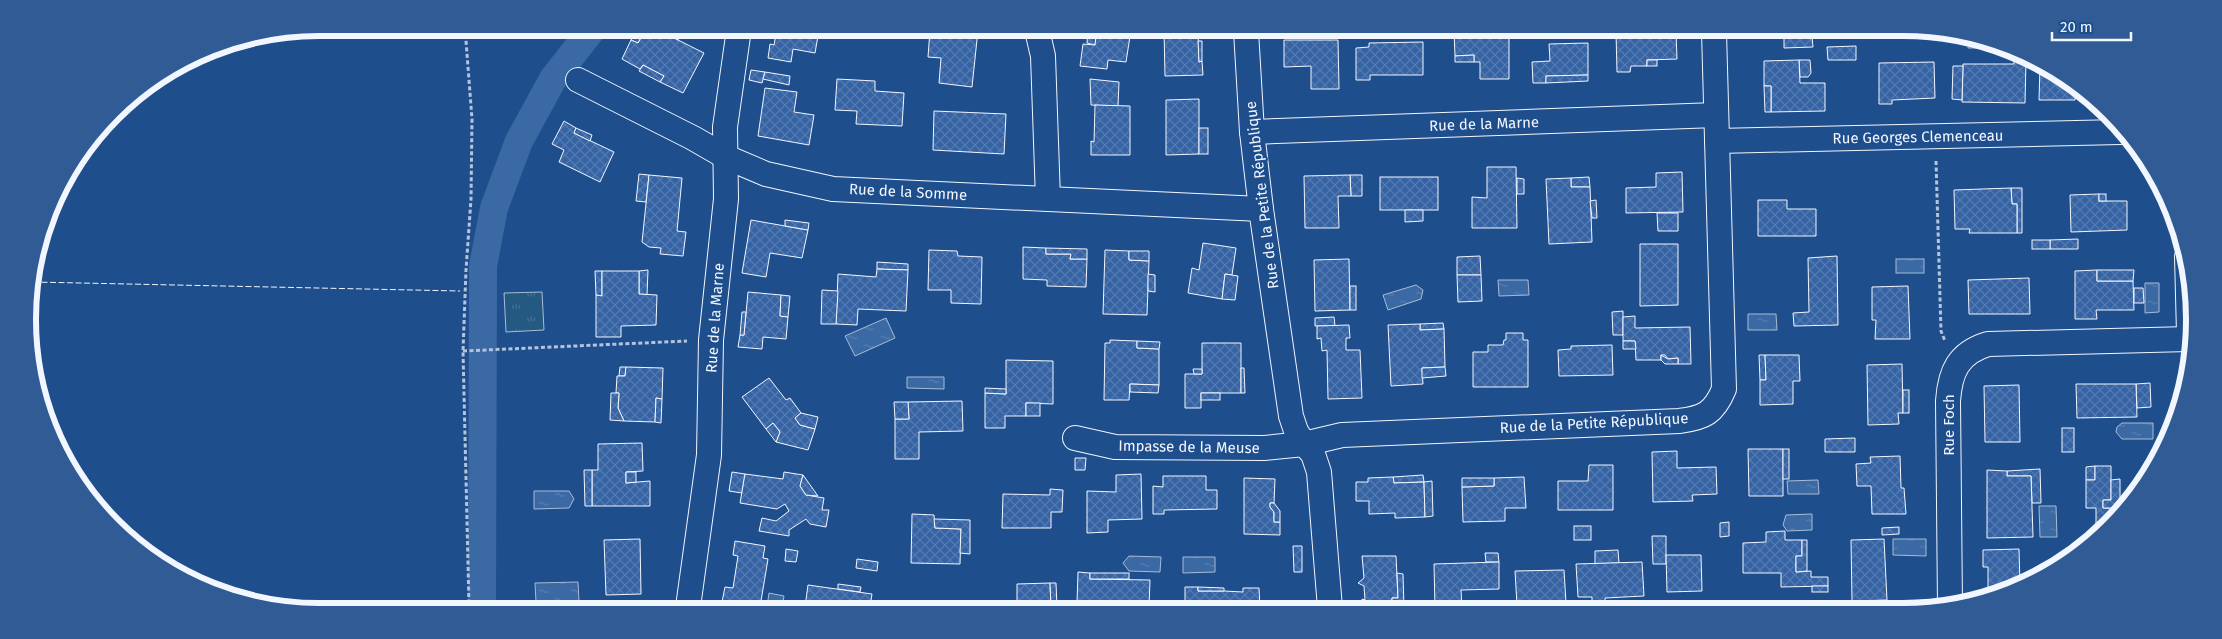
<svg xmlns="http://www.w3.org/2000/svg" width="2222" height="639" font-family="'Fira Sans',sans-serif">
<defs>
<pattern id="park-tufts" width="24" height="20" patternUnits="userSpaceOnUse" patternTransform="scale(1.25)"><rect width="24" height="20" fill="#245a82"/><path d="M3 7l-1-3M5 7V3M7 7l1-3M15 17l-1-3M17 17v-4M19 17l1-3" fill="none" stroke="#447295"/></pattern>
<pattern id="water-ripples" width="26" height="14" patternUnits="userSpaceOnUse" patternTransform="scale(1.25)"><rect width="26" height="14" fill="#3b69a3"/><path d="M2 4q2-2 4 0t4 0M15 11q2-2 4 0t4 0" fill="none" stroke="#587fb1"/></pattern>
<pattern id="building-cross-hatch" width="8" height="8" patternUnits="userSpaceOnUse" patternTransform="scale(1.25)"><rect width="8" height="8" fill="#3563a3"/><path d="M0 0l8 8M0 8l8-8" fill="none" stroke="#537ab1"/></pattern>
</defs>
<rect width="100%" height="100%" fill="#1f4e8c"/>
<polygon fill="url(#park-tufts)" stroke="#a8bbd7" points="542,292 544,330 506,332 504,293"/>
<g fill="url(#water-ripples)" stroke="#a8bbd7">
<polygon points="1968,37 1995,48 1968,48"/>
<rect x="1896" y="259" width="28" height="14"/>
<polygon points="1498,280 1528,280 1529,295 1499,296"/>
<polygon points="2145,283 2159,283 2159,312 2145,313"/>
<polygon points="1416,285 1423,290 1421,299 1388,310 1383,295"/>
<polygon points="1748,314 1776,314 1777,330 1748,330"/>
<polygon points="886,318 895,338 855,356 845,336"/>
<polygon points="907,377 944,377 944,389 907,388"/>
<polygon points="2122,423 2153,423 2153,439 2122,439 2116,432 2117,427"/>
<polygon points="1818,480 1819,494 1788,494 1787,481"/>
<polygon points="534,491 569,491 574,499 569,508 534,509"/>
<polygon points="2039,506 2056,506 2057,537 2040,537"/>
<polygon points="1812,514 1812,530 1787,531 1783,525 1786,515"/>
<polygon points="1893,539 1926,539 1926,556 1893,555"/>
<polygon points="1129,556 1161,557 1160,572 1129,571 1123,563"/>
<polygon points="1183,557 1215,557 1215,572 1183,573"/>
<polygon points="578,582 579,601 536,602 535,583"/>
<polygon points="769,593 784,596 782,607 767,607"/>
</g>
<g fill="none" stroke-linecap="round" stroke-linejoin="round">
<polyline stroke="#3b69a3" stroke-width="28" points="482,606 483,266 494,208 519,141 553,79 593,28"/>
</g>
<g fill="url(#building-cross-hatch)" stroke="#f2f6ff">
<polygon points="637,29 646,29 638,43 631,40"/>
<polygon points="646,29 656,29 704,53 683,93 660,82 664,76 643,65 640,69 622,59 631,40 638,43"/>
<polygon points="660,29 672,29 681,33 678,40 659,30"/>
<polygon points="777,29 819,30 815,53 793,49 791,62 768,58 770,44 774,45"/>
<polygon points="930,30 978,30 972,87 939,83 941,58 928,57"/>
<polygon points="1088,30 1097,30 1095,45 1087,43"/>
<polygon points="1097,30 1131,30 1126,62 1108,60 1107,69 1080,66 1083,44 1095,45"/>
<polygon points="1164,30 1198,30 1199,62 1202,61 1203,75 1165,76"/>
<polygon points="1350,31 1358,31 1358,37 1350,38"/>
<polygon points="1454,31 1509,32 1509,79 1480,79 1480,62 1474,62 1474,55 1455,56"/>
<polygon points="1616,32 1676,32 1677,59 1647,60 1647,66 1631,66 1630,72 1617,72"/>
<polygon points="1783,32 1812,33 1812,36 1784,37"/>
<polygon points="1812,36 1813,47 1784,48 1784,37"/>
<polygon points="1284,40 1338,40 1339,89 1311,89 1311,66 1284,67"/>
<polygon points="1198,41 1202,41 1202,61 1199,62"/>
<polygon points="1423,42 1423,75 1370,75 1370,80 1356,80 1356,48 1369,47 1369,43"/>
<polygon points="1588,43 1588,75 1546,76 1546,83 1533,83 1532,62 1550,61 1549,44"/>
<polygon points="1856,46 1856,60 1828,60 1827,47"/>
<polygon points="1474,55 1474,62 1455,62 1455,56"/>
<polygon points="2014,56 2026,61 2025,103 1962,102 1963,64 2014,64"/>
<rect x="1647" y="60" width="10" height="6"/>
<polygon points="1799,60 1810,60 1811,73 1808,77 1800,77"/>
<polygon points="1799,60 1800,83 1825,83 1825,111 1771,112 1771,86 1764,86 1764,61"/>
<polygon points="1934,62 1935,98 1892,100 1892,104 1879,104 1879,63"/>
<polygon points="643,65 664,76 660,82 639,71"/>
<polygon points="1953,66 1963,66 1962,100 1952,99"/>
<polygon points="2040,66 2064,77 2075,87 2075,100 2039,100"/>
<polygon points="751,70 765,72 762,83 749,80"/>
<polygon points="765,72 790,76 789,85 763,79"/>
<polygon points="1588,75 1588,81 1546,83 1546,76"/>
<polygon points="837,79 875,81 875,91 904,93 902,126 856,124 857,111 835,110"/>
<polygon points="1090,79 1119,82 1118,106 1091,105"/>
<polygon points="1764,86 1771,86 1771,112 1765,112"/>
<polygon points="765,88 797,92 794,112 814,115 809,145 758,136"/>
<polygon points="1199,99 1199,154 1166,155 1166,100"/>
<polygon points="1095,105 1130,106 1130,155 1091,155 1091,141 1094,142"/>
<polygon points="934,111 1006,114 1004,154 933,150"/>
<polygon points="564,121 576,128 574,133 614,152 600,182 559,162 564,150 552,144"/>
<polygon points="576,128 592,135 590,141 574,133"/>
<rect x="1199" y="128" width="9" height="26"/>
<polygon points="1487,167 1516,167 1517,228 1472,228 1472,197 1487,198"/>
<polygon points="1682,172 1683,212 1626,213 1626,188 1656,187 1656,173"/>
<polygon points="639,174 649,175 646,202 636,201"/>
<polygon points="649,175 682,178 677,231 686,232 683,256 660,254 661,248 649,247 642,242"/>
<polygon points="1350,175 1362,175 1362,196 1351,196"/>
<polygon points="1350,175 1351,196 1338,196 1339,228 1305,228 1304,176"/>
<rect x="1380" y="177" width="58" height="33"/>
<polygon points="1589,177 1590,187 1571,187 1571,178"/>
<polygon points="1517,178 1524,179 1524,194 1517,194"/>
<polygon points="1571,178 1571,187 1590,187 1592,242 1549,244 1546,179"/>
<polygon points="2011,188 2022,188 2022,233 2017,233 2017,204 2012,204"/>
<polygon points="2011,188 2012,204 2017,204 2017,233 1969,233 1970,229 1955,229 1954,190"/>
<polygon points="2099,194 2099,201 2127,201 2127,230 2071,232 2070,195"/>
<rect x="2099" y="194" width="7" height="7"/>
<polygon points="1596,200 1597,218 1592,218 1590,201"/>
<polygon points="1758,200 1787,200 1787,209 1816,209 1816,236 1758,236"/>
<polygon points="1405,210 1423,210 1423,221 1405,222"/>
<polygon points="1657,213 1678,213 1678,231 1658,231"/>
<polygon points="751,220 808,230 802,258 770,253 766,277 742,273"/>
<polygon points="785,220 809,223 808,230 785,226"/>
<polygon points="2078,239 2078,249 2050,249 2050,240"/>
<rect x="2032" y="240" width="18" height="9"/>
<polygon points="1203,243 1236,248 1232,275 1225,274 1222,299 1188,293 1192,268 1199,270"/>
<polygon points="1640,244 1678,244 1678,305 1640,306"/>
<polygon points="1023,247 1046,248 1046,254 1071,254 1070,259 1087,259 1086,287 1047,286 1047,280 1023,279"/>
<polygon points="1046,248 1087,249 1087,259 1070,259 1071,254 1046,254"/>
<polygon points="929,250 957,251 958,256 982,257 981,304 951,303 951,290 928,290"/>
<polygon points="1105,250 1129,251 1129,260 1149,261 1147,315 1103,314"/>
<polygon points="1129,251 1149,251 1149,261 1129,260"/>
<polygon points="1480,256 1481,275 1457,275 1457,257"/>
<polygon points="1837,256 1838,325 1794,326 1793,313 1809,312 1808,258"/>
<polygon points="1349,259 1350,310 1315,311 1314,260"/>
<polygon points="877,262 908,264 908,270 877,269"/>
<polygon points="877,269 908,270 906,311 858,309 857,325 836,324 838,274 876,277"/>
<polygon points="648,270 647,295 639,294 639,271"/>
<polygon points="2097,270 2097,281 2133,281 2134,310 2096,310 2097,319 2075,319 2075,271"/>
<polygon points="2097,270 2134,270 2133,281 2097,281"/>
<polygon points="595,271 602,271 602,296 596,295"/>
<polygon points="602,271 639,271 639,294 657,295 656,325 621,326 621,337 596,337 596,295 602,296"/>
<polygon points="1148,274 1155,275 1155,292 1148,291"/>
<polygon points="1225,274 1238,276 1235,300 1222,299"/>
<polygon points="1457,275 1481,275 1482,301 1458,302"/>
<polygon points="2029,278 2030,314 1969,314 1968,280"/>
<rect x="1350" y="286" width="6" height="24"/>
<polygon points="1908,286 1910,339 1875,339 1876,320 1872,320 1872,287"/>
<polygon points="2134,288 2143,288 2144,303 2134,303"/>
<polygon points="822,290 838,291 836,324 821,324"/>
<polygon points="748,292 781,295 780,316 788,317 786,339 763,337 762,349 738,347 740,335 744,335"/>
<polygon points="781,295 790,296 788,317 780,316"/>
<polygon points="1623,311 1623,335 1613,335 1612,312"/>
<polygon points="742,312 746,312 744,335 740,335"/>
<polygon points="1635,316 1635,328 1690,327 1691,364 1678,364 1678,358 1668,359 1665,355 1661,355 1661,360 1636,360 1635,341 1623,341 1623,317"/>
<polygon points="1334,317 1335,326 1315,326 1315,318"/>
<polygon points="1443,323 1444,329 1420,330 1420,324"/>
<polygon points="1420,324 1420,330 1444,329 1445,367 1422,368 1423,384 1391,386 1388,325"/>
<polygon points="1349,325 1350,338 1346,338 1346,350 1360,350 1362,398 1328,399 1327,350 1322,351 1321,338 1317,339 1317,326"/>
<polygon points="1506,333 1523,333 1523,340 1528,340 1528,387 1473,387 1473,352 1488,352 1488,345 1503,345 1504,340 1506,340"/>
<polygon points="1110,340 1137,341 1137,348 1159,349 1159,385 1130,384 1129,400 1104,400 1105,343 1110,343"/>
<polygon points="1137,341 1160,342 1159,349 1137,348"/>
<polygon points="1623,341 1635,341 1636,349 1623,349"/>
<polygon points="1202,343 1241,343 1241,393 1201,393 1201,408 1185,408 1185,374 1202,374"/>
<polygon points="1612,345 1613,375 1559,376 1558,350 1571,349 1571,346"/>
<polygon points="1661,355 1668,359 1678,358 1678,364 1665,364 1661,360"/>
<polygon points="1759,355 1765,355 1766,380 1760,380"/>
<polygon points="1765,355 1799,355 1800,381 1793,381 1793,404 1760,405 1760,380 1766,380"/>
<polygon points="1006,360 1053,361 1053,404 1026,403 1026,416 1005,416 1005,428 985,428 985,393 1006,394"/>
<polygon points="1902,364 1903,413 1898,413 1899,424 1868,425 1867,365"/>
<polygon points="620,367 626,367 625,376 619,376"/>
<polygon points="626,367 663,368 662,399 656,398 655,422 624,421 618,408 619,393 616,393 617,376 625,376"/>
<polygon points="1445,367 1446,376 1422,378 1422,368"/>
<polygon points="1241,368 1244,368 1245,393 1241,393"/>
<polygon points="1193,369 1202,369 1202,374 1194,374"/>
<polygon points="769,378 786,400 790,398 801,413 795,418 800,425 815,429 808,450 776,442 780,432 773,423 766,429 742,397"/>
<polygon points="2150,383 2151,407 2137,408 2136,384"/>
<polygon points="1130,384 1159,385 1158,393 1130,392"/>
<polygon points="2076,384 2136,384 2137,417 2077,418"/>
<polygon points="2019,385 2020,442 1985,442 1984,386"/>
<polygon points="985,388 1006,389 1006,394 985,393"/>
<rect x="1903" y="390" width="6" height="23"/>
<polygon points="611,393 619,393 618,408 624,421 610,420"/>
<rect x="1201" y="393" width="19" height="7"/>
<polygon points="656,398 662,399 661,423 655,422"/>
<polygon points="962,401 963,431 919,432 919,459 895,459 895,419 909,419 908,402"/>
<polygon points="894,402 908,402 909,419 895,419"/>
<rect x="1026" y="403" width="14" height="13"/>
<polygon points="801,413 818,417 815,429 800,425 795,418"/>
<polygon points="773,423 780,432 776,442 766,429"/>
<rect x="2062" y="428" width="12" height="24"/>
<polygon points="1855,438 1855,452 1825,452 1825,439"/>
<polygon points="642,443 643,471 626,472 626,483 650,481 650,506 592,506 592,470 598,470 598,444"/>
<polygon points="1748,449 1783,449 1783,496 1749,496"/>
<rect x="1783" y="449" width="6" height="30"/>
<polygon points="1677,451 1677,468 1716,467 1717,494 1692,495 1693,501 1653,502 1652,452"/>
<polygon points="1900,456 1901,488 1904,488 1906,514 1872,514 1871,486 1857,486 1856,464 1871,463 1870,457"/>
<polygon points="1075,458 1086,458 1085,470 1075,470"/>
<polygon points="1589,465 1613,465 1613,510 1558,510 1558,481 1588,481"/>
<polygon points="2095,466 2095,480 2086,480 2086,467"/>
<polygon points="2095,466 2111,466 2111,500 2103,500 2103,508 2120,508 2120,512 2109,526 2100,532 2096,532 2096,508 2086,508 2086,480 2095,480"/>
<polygon points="2040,469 2041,503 2032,503 2031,476 2007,476 2007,471"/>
<polygon points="584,470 592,470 592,506 585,506"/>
<polygon points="1987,470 2007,471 2007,476 2031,476 2033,537 1987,538"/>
<polygon points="626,472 636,472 636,482 626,483"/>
<polygon points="732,472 745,474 742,493 729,491"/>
<polygon points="784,472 803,475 800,486 806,495 824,498 822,510 829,510 826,527 810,524 806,519 789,530 789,536 759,531 762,518 776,521 789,511 785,504 777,509 740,503 745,474 783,479"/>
<polygon points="1141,474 1142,519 1108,520 1108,532 1087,533 1087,491 1116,492 1116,475"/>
<polygon points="803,475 818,496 806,495 800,486"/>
<polygon points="1423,475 1424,482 1394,483 1393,477"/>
<polygon points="1163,476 1206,476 1206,490 1217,490 1217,509 1164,510 1164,514 1153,514 1153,486 1163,487"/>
<polygon points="1393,477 1394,483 1424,482 1425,517 1395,518 1395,513 1369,514 1369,501 1356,501 1356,482 1368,482 1368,478"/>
<polygon points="1524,477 1526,508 1505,508 1505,521 1463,522 1462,487 1494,486 1494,478"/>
<polygon points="1244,478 1275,479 1274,503 1270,503 1270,507 1274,512 1274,522 1280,522 1280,535 1244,534"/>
<polygon points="1462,478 1494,478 1494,486 1462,487"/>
<polygon points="2120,479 2120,508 2103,508 2103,500 2111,500 2111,480"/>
<polygon points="1432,481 1433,516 1425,517 1424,482"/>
<polygon points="1050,489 1063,490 1062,512 1051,512 1051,528 1002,528 1003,494 1050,495"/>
<polygon points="1270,503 1274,503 1280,511 1280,522 1274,522 1274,512 1270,507"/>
<polygon points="912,514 934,515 935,528 961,529 960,564 911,563"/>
<polygon points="934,519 970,520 970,554 960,553 961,529 935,528"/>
<polygon points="1729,522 1729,536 1720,537 1720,523"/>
<rect x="1574" y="526" width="17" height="14"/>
<polygon points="1899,527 1899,534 1882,535 1882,528"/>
<polygon points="1785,531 1785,540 1802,540 1802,556 1796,556 1796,572 1811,571 1811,577 1828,577 1828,586 1781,587 1781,573 1743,573 1743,543 1766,542 1766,532"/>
<polygon points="1652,536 1666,536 1666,564 1653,564"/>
<polygon points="640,539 641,594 606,595 604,540"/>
<polygon points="1884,539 1887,600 1852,601 1851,540"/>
<polygon points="1802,540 1807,540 1807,571 1796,572 1796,556 1802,556"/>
<polygon points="735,541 765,546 763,558 768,559 760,607 721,607 725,587 733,588 738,556 733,555"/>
<polygon points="1293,546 1302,546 1302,572 1294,572"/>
<polygon points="786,549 798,551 796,562 785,561"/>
<polygon points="2019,549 2020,585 1988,595 1988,567 1983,567 1983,550"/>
<polygon points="1618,550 1619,563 1595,564 1595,551"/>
<polygon points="1485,553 1498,553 1499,562 1486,562"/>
<polygon points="1666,555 1701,555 1702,591 1667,592"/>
<polygon points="1362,556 1396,556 1398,598 1392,598 1392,608 1362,608 1362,599 1365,600 1364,586 1358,583 1364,578"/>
<polygon points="857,559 878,562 877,571 856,568"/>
<polygon points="1499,562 1499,589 1461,590 1462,608 1435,608 1434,564"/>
<polygon points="1642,562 1644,596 1605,598 1605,602 1592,602 1592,597 1578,597 1576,564"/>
<polygon points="1564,570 1566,603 1517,605 1515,571"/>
<polygon points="1078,572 1090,573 1090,579 1150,580 1149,608 1089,607 1089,603 1077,603"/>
<rect x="1090" y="573" width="39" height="6"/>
<polygon points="1397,573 1403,574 1404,608 1392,608 1392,598 1398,598"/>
<polygon points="1050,583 1051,607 1017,607 1017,584"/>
<polygon points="1050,583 1056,583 1057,607 1051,607"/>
<polygon points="838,584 861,587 860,592 838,589"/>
<polygon points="808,585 872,594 870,607 805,607"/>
<rect x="1812" y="586" width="16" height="6"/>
<polygon points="1185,587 1198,587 1198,591 1224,591 1243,592 1243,588 1259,588 1260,608 1185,607"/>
<polygon points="1198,587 1224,588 1224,591 1198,591"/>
<polygon points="1795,602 1795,609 1759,609 1759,603"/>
</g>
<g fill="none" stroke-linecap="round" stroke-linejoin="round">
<g stroke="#f2f6ff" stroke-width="26">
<g id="minor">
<polyline points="1037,30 1043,56 1048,199"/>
<path d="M1246 31 1252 132 1261 209 1291 416 1296 431 1304 444 1342 435 1679 421C1704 418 1714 413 1724 389L1714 32"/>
<polyline points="578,80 693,138 726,157 766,174 833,189 1261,209"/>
<polyline points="1252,132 1716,115"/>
<polyline points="1717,141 2120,132"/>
<polyline points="2187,257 2189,334"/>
<polyline points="1075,438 1115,447 1264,448 1304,444 1313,454 1319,472 1330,608"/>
<path d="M1950 606 1948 401C1950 372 1958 353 1988 344L2189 339"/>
<polyline points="688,607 709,455 711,340 726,199 725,127 739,29"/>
</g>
</g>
<g stroke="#b3c4dc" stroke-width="3" stroke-dasharray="4 2.5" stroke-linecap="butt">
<polyline points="465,28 472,119 471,199 466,270 463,351 469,606"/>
<polyline points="1936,161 1941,331 1945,341"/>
<polyline points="463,351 687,341"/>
</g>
<use href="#minor" stroke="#1f4e8c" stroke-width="24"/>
<polyline stroke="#f2f6ff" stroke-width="1" stroke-dasharray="6 2.5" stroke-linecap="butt" points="33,282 460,291"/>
</g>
<g text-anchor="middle" stroke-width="4" stroke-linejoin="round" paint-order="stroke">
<g font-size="15" fill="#f2f6ff" stroke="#1f4e8c">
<text transform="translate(1484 124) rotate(-2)" y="5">Rue de la Marne</text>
<text transform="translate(1918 137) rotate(-1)" y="5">Rue Georges Clemenceau</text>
<text transform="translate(908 192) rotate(3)" y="5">Rue de la Somme</text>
<text transform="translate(1262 195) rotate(-97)" y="5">Rue de la Petite République</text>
<text transform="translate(715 318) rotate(-86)" y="5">Rue de la Marne</text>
<text transform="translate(1594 423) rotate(-3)" y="5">Rue de la Petite République</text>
<text transform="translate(1949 425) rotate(-90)" y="5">Rue Foch</text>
<text transform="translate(1189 447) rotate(1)" y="5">Impasse de la Meuse</text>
</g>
</g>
<path d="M0 0H2222V639H0ZM319 36H1903A283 283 0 0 1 2186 319V320A283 283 0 0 1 1903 603H319A283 283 0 0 1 36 320V319A283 283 0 0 1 319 36Z" fill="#305b95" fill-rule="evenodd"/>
<path fill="none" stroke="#f2f6ff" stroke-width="6" d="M319 36H1903A283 283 0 0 1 2186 319V320A283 283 0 0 1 1903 603H319A283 283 0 0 1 36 320V319A283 283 0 0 1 319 36Z"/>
<path d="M2052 32v8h79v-8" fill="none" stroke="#f2f6ff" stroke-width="2.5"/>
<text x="2060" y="32" font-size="15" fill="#f2f6ff" stroke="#1f4e8c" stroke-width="4" paint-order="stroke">20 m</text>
</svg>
